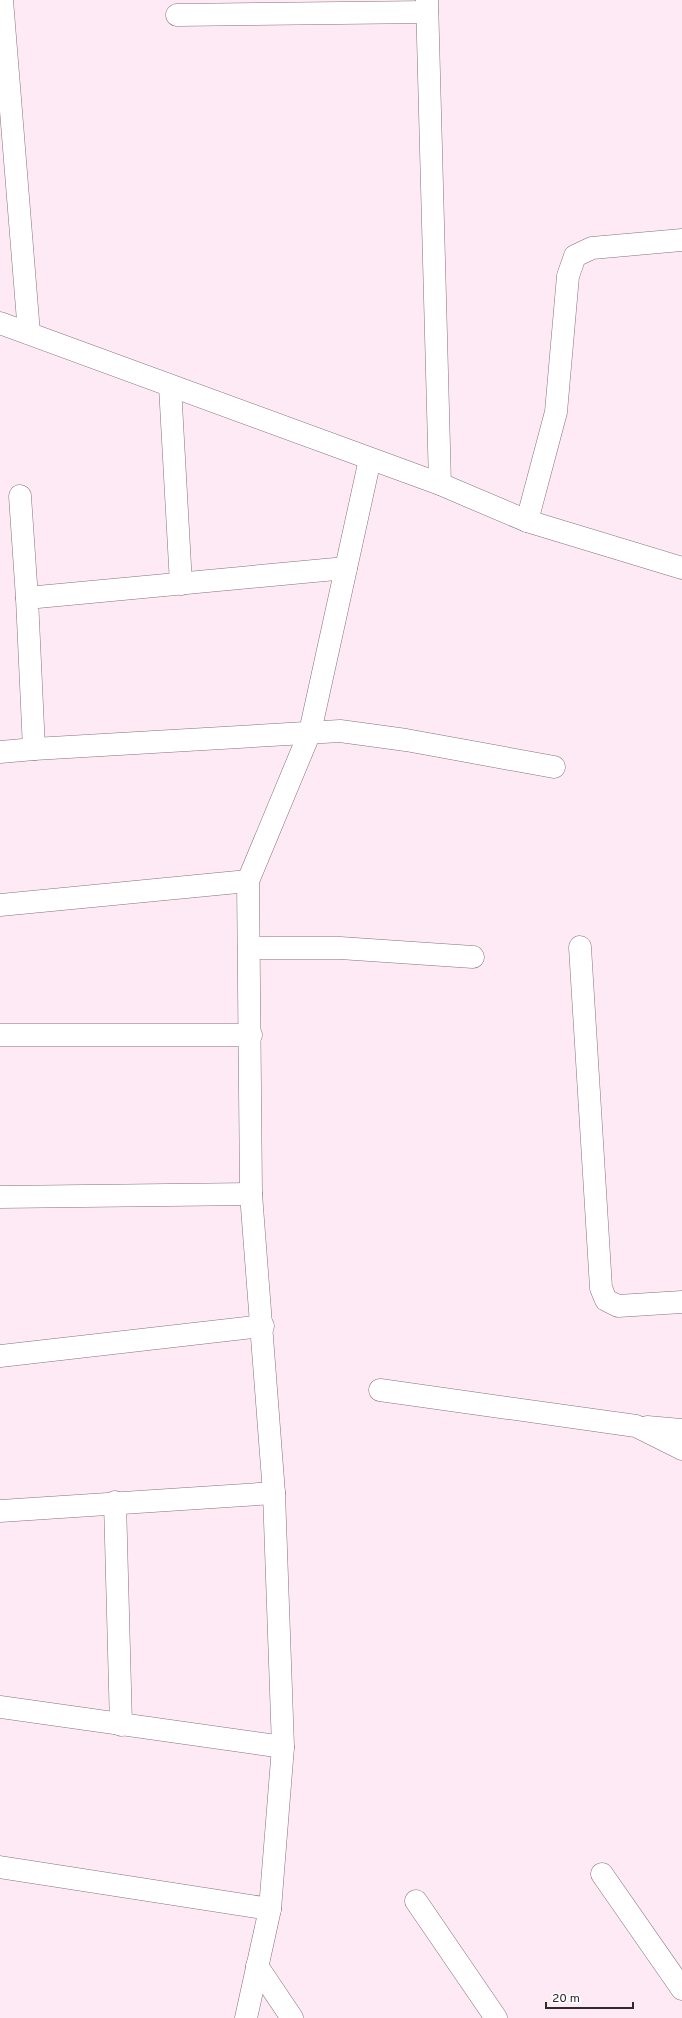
<svg xmlns="http://www.w3.org/2000/svg" width="682" height="2018" font-family="Overpass,sans-serif">
<rect width="100%" height="100%" fill="#feeaf4"/>
<g fill="none" stroke-linecap="round" stroke-linejoin="round">
<g stroke="#86717c" stroke-width="23">
<g id="minor">
<polyline points="2,0 29,333"/>
<polyline points="427,0 440,484"/>
<polyline points="177,15 427,12"/>
<polyline points="0,323 440,484 527,521 682,568"/>
<polyline points="170,386 181,584"/>
<polyline points="20,496 27,598"/>
<polyline points="527,521 556,412 568,276 575,256 592,248 682,240"/>
<polyline points="346,568 27,598 34,749 340,731 406,740 554,767"/>
<polyline points="0,752 34,749"/>
<polyline points="0,905 248,881"/>
<polyline points="580,947 601,1288 606,1300 618,1306 682,1302"/>
<polyline points="249,948 340,948 473,957"/>
<polyline points="0,1035 251,1035"/>
<polyline points="0,1197 251,1194"/>
<polyline points="0,1356 263,1326"/>
<polyline points="380,1390 636,1426 682,1449"/>
<polyline points="647,1427 682,1430"/>
<polyline points="115,1502 121,1725"/>
<polyline points="0,1511 274,1493"/>
<polyline points="0,1707 283,1747"/>
<polyline points="0,1867 270,1909"/>
<polyline points="602,1874 682,1989"/>
<polyline points="416,1901 496,2018"/>
<polyline points="257,1966 292,2018"/>
<polyline points="246,2018 270,1909 283,1747 274,1493 251,1194 248,881 310,732 370,459"/>
</g>
</g>
<use href="#minor" stroke="#fff" stroke-width="22"/>
</g>
<path d="M546 2002v6h87v-6" fill="none" stroke="#32292d" stroke-width="2"/>
<text x="552" y="2002" font-size="12" fill="#32292d" stroke="#fefefe" stroke-width="3" paint-order="stroke">20 m</text>
</svg>
